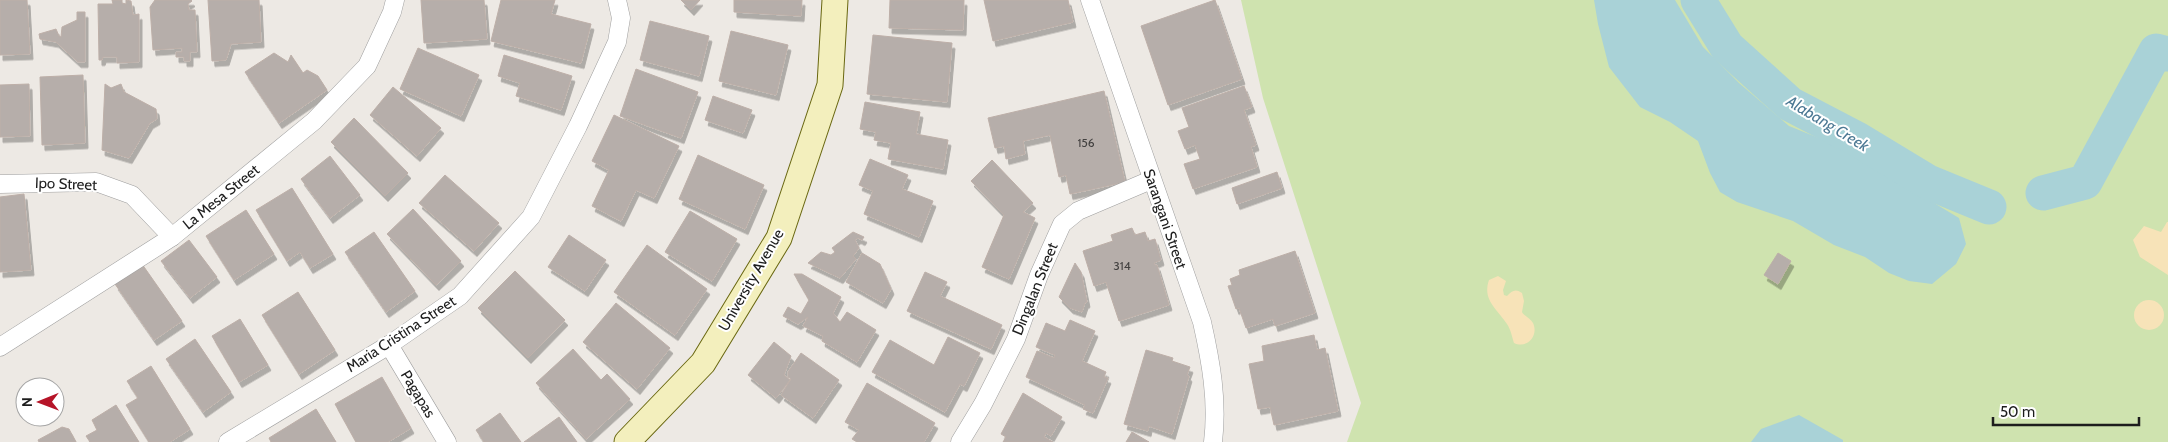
<svg xmlns="http://www.w3.org/2000/svg" width="2168" height="442" font-family="Cabin,sans-serif">
<defs>
<filter id="shadow"><feDropShadow dx="3" dy="5.5" stdDeviation="0" flood-color="#0004"/></filter>
</defs>
<rect width="100%" height="100%" fill="#ede9e4"/>
<polygon fill="#cfe3af" points="1241,0 2168,0 2168,442 1347,442 1361,403 1263,98"/>
<g fill="#f7e3b8">
<polygon points="2167,222 2168,222 2168,275 2140,257 2133,240 2144,226 2161,232"/>
<path d="M1498 276 1506 281 1503 290 1504 295 1507 296C1512 291 1515 288 1522 293L1524 301 1522 312C1524 316 1531 319 1533 323 1539 336 1527 349 1514 343 1512 337 1511 330 1507 324 1497 309 1482 300 1489 280Z"/>
<circle cx="2149" cy="315" r="15"/>
</g>
<g fill="#a9d2d7">
<polygon points="1594,0 1675,0 1703,47 1739,83 1789,126 1841,147 1959,218 1966,244 1956,264 1932,284 1909,281 1889,273 1865,257 1834,245 1793,221 1737,202 1720,192 1710,173 1698,141 1670,122 1640,107 1609,67 1598,24"/>
<polygon points="1799,415 1843,440 1843,442 1751,442 1761,429"/>
</g>
<g fill="none" stroke-linecap="round" stroke-linejoin="round">
<g stroke="#a9d2d7" stroke-width="35">
<polyline points="1698,0 1727,47 1790,104 1857,139 1928,182 1989,207"/>
<polyline points="2043,193 2085,182 2156,51 2168,54"/>
</g>
</g>
<g fill="#b6aeaa" stroke="#bdafa8" filter="url(#shadow)">
<polygon points="0,0 27,0 30,54 0,55"/>
<polygon points="112,0 122,0 122,3 126,4 126,0 131,1 133,15 139,14 139,62 117,63 117,57 103,57 102,60 99,60 98,4 113,4"/>
<polygon points="155,0 191,0 192,1 188,4 189,10 195,10 197,52 190,52 190,61 184,61 184,57 176,57 176,52 182,52 182,48 153,50 150,7"/>
<polygon points="208,0 259,0 261,42 231,44 226,60 212,61"/>
<polygon points="421,0 484,0 487,39 424,43"/>
<polygon points="501,0 555,0 551,14 591,24 581,63 491,41"/>
<polygon points="681,0 700,0 691,10"/>
<polygon points="734,0 802,0 801,16 734,12"/>
<polygon points="890,0 964,0 963,30 889,28"/>
<polygon points="984,0 1068,0 1073,22 993,41"/>
<polygon points="1215,0 1242,79 1168,105 1141,26"/>
<polygon points="77,12 85,12 85,62 78,62 56,42 40,39 39,34 56,29 59,36 61,37 62,27 77,20"/>
<polygon points="650,21 709,36 699,76 640,60"/>
<polygon points="731,31 788,45 776,95 719,81"/>
<polygon points="873,35 952,43 947,102 867,94"/>
<polygon points="418,48 479,75 461,116 400,89"/>
<polygon points="274,53 288,62 291,55 303,73 307,70 318,76 327,90 279,123 245,72"/>
<polygon points="504,55 572,76 561,110 516,96 520,83 498,76"/>
<polygon points="636,69 698,92 681,138 620,116"/>
<polygon points="83,75 85,143 42,145 40,77"/>
<polygon points="29,84 30,136 0,137 0,85"/>
<polygon points="105,84 111,88 121,84 124,92 156,109 157,119 150,123 129,158 102,150"/>
<polygon points="1244,86 1252,107 1244,110 1256,145 1251,147 1257,167 1193,189 1184,164 1200,159 1195,145 1185,149 1178,131 1189,127 1182,108"/>
<polygon points="393,87 441,128 417,156 370,115"/>
<polygon points="1104,91 1125,182 1070,194 1066,175 1059,177 1050,135 1023,141 1025,154 1006,159 1004,146 995,148 988,118"/>
<polygon points="713,96 752,110 743,133 705,120"/>
<polygon points="865,102 920,112 916,134 948,140 943,169 888,159 891,143 874,140 876,132 860,129"/>
<polygon points="614,115 679,146 654,198 636,190 621,221 592,206 609,170 592,161"/>
<polygon points="354,118 408,173 385,196 331,142"/>
<polygon points="698,155 764,185 745,229 679,199"/>
<polygon points="330,156 360,195 330,218 301,179"/>
<polygon points="870,159 908,175 902,189 933,201 919,237 864,214 873,191 859,185"/>
<polygon points="992,160 1033,203 1023,212 1035,218 1009,279 982,267 1004,215 971,181"/>
<polygon points="1277,172 1282,188 1237,204 1232,188"/>
<polygon points="445,175 499,223 474,251 419,203"/>
<polygon points="292,188 333,254 310,268 300,252 287,261 256,210"/>
<polygon points="24,194 31,270 0,272 0,197"/>
<polygon points="413,209 461,261 436,285 387,234"/>
<polygon points="246,210 274,254 234,280 206,236"/>
<polygon points="690,211 737,239 712,281 665,252"/>
<polygon points="1132,228 1135,235 1145,232 1148,241 1155,239 1161,260 1154,263 1155,265 1157,265 1169,305 1119,321 1106,282 1094,286 1083,251 1113,241 1111,235"/>
<polygon points="374,232 415,291 386,312 345,252"/>
<polygon points="853,232 864,237 862,240 858,238 855,240 859,248 853,256 856,259 840,278 808,263 821,252 831,255 835,252 832,248"/>
<polygon points="569,235 606,260 585,291 548,267"/>
<polygon points="189,240 217,277 190,298 161,261"/>
<polygon points="647,245 707,289 675,335 614,292"/>
<polygon points="1295,251 1315,313 1275,326 1273,319 1246,328 1239,308 1236,309 1228,286 1232,285 1230,279 1240,275 1239,270"/>
<polygon points="862,253 880,264 891,289 883,303 846,282"/>
<polygon points="1778,253 1791,261 1778,284 1764,275"/>
<polygon points="1075,263 1081,272 1087,302 1085,303 1082,312 1070,308 1059,297"/>
<polygon points="142,264 182,321 154,340 115,284"/>
<polygon points="515,271 565,320 528,358 478,308"/>
<polygon points="925,272 947,282 940,296 1002,325 991,349 907,311"/>
<polygon points="794,274 802,274 841,297 833,313 840,322 847,312 876,330 857,362 822,341 823,336 803,326 808,317 798,324 783,316 788,307 801,314 809,300"/>
<polygon points="298,292 335,350 299,374 262,315"/>
<polygon points="616,303 670,348 637,389 583,342"/>
<polygon points="240,319 268,365 239,382 212,336"/>
<polygon points="1070,320 1095,331 1082,361 1106,372 1104,377 1108,378 1093,413 1083,409 1085,405 1026,377 1037,351 1054,358 1055,355 1036,347 1046,323 1065,331"/>
<polygon points="1314,335 1317,350 1325,348 1338,411 1274,425 1270,407 1258,409 1249,364 1264,361 1262,346"/>
<polygon points="948,337 980,353 964,386 960,384 945,412 872,372 890,340 934,365"/>
<polygon points="195,339 231,392 203,412 166,359"/>
<polygon points="774,342 791,356 784,375 790,380 776,398 748,375"/>
<polygon points="573,349 601,380 607,374 630,399 586,439 536,383"/>
<polygon points="1146,350 1173,358 1172,361 1190,367 1187,375 1189,376 1172,434 1149,426 1148,431 1124,424"/>
<polygon points="801,353 839,380 813,418 781,395 791,379 788,377 788,372"/>
<polygon points="151,366 190,429 170,442 149,442 126,405 138,398 127,381"/>
<polygon points="382,377 411,428 388,442 356,442 335,404"/>
<polygon points="867,383 935,423 924,442 857,442 852,439 859,430 845,422"/>
<polygon points="1023,393 1062,417 1051,436 1046,433 1044,437 1053,442 1003,442 1006,437 1001,434"/>
<polygon points="116,405 139,442 90,442 86,436 97,430 92,420"/>
<polygon points="316,409 336,442 271,442 269,438"/>
<polygon points="500,413 521,442 484,442 476,430"/>
<polygon points="559,417 577,442 524,442"/>
<polygon points="62,427 69,429 76,442 39,442 38,440"/>
<polygon points="1132,432 1149,442 1126,442"/>
</g>
<g fill="none" stroke-linecap="round" stroke-linejoin="round">
<g stroke="#9e9e9e" stroke-width="19">
<g id="street">
<path d="M1090 0 1202 322C1211 362 1218 401 1213 442"/>
<polyline points="0,184 96,182 132,195 172,237"/>
<polyline points="389,345 447,442"/>
<polyline points="0,347 172,237 314,121 367,66 392,12 395,0"/>
<polyline points="228,442 389,345 460,296 531,217 578,126 617,42 621,18 617,0"/>
<polyline points="960,442 983,404 1016,339 1039,275 1062,224 1078,211 1151,180"/>
</g>
</g>
<g stroke="#696710" stroke-width="27">
<polyline id="secondary" points="627,442 703,363 779,238 830,85 835,0"/>
</g>
<use href="#street" stroke="#fff" stroke-width="18"/>
<use href="#secondary" stroke="#f3efbd" stroke-width="25"/>
</g>
<g text-anchor="middle" stroke-width="4" stroke-linejoin="round" paint-order="stroke">
<g font-size="12" fill="#434140">
<text x="1086" y="147">156</text>
<text x="1122" y="270">314</text>
</g>
<g font-size="15" fill="#1d1d1d" stroke="#fff">
<text transform="translate(66 184) rotate(2)" y="5">Ipo Street</text>
<text transform="translate(221 197) rotate(-39)" y="5">La Mesa Street</text>
<text transform="translate(1165 219) rotate(71)" y="5">Sarangani Street</text>
<text transform="translate(751 280) rotate(-60)" y="5">University Avenue</text>
<text transform="translate(1035 289) rotate(-68)" y="5">Dingalan Street</text>
<text transform="translate(401 334) rotate(-33)" y="5">Maria Cristina Street</text>
<text transform="translate(418 394) rotate(59)" y="5">Pagapas</text>
</g>
<g font-size="16" font-style="italic" fill="#4d7994" stroke="#fff">
<text transform="translate(1828 123) rotate(31)" y="6">Alabang Creek</text>
</g>
</g>
<g transform="translate(40 402) rotate(269)"><circle r="24" fill="#ffffff" stroke="#a5a5a5"/>
<path d="M0-4L9 19L0 12L-9 19Z" fill="#b61428"/>
<text y="-8" font-size="14" font-weight="bold" text-anchor="middle" fill="#1d1d1d">N</text>
</g>
<path d="M1993 417v8h146v-8" fill="none" stroke="#1d1d1d" stroke-width="2.5"/>
<text x="2000" y="417" font-size="15" fill="#1d1d1d" stroke="#ffffff" stroke-width="4" paint-order="stroke">50 m</text>
</svg>
